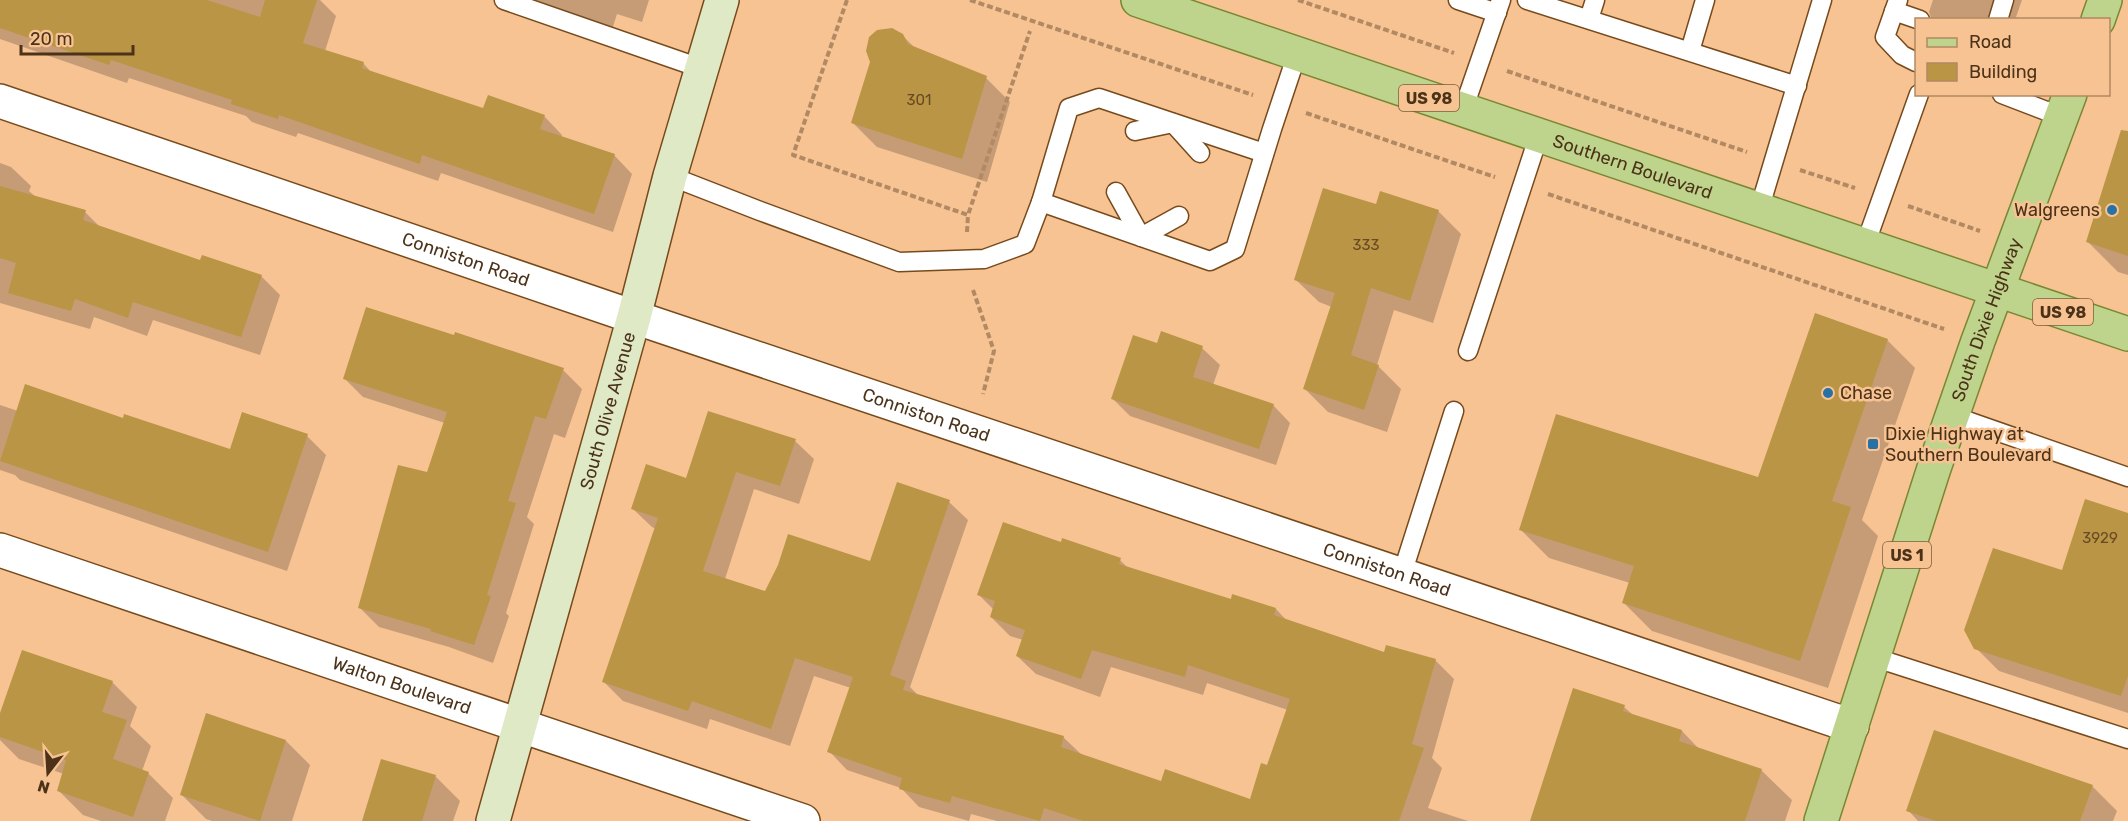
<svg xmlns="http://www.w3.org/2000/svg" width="2128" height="821" font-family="Rubik,sans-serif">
<rect width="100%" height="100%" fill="#f7c393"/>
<g fill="#0003">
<polygon points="0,0 320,0 336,16 325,51 363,63 372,73 484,110 544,116 562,135 561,138 614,155 632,174 613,232 441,173 438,181 298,133 296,137 252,122 246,116 129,78 127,83 0,39"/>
<polygon points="501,0 649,0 642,22 617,14 610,36"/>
<polygon points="1933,0 2022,0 2015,20 1932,20 1929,12"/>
<polygon points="902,35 917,50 986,78 1010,102 987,182 877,147 853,123"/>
<polygon points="0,163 11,167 31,186 29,191 37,198 85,212 101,228 201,262 261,276 280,295 260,355 153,320 147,336 94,317 90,329 0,303"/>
<polygon points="2128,177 2128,275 2118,272 2088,242"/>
<polygon points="1377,206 1438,211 1461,234 1433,323 1394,310 1377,365 1401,389 1387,432 1328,412 1305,389 1332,307 1319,302 1295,279"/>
<polygon points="1887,340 1915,368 1862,520 1878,536 1828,688 1652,631 1624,603 1630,583 1549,558 1521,530 1759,479"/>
<polygon points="1157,345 1202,348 1220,365 1213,385 1273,405 1290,423 1276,465 1130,416 1112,398"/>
<polygon points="563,370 582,389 565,438 554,434 527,517 534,524 506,613 509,616 493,663 449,647 379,627 360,608 428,474 445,423 363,397 344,378"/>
<polygon points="0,405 18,411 124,420 231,451 307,436 326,455 287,571 20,480 15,475 0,470"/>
<polygon points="709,413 795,441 814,459 799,504 754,489 725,579 765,593 871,563 949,502 968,520 910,687 919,696 1063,737 1083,756 1162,783 1251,801 1268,767 1288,710 1207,683 1203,695 1111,667 1100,697 1036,674 1017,656 1023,640 1010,636 991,617 994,610 978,594 1062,544 1120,560 1129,569 1232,600 1276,609 1288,622 1385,654 1435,660 1454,679 1432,758 1442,768 1428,808 1468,821 997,821 971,814 969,821 919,807 901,788 847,770 829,751 851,688 814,676 790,746 710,719 707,729 623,701 604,682 656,529 652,527 633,509 687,479"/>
<polygon points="2128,514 2128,713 1999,671 1976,648"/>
<polygon points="112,682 137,707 130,726 151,746 142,771 148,773 173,798 165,821 101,821 83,815 58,790 64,774 19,759 0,740 0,718"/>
<polygon points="1624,707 1633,715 1682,731 1700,750 1761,770 1792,800 1785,821 1562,821"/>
<polygon points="286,741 310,765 292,821 212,821 206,819 182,795"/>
<polygon points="435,776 460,801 453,821 364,821"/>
<polygon points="2092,786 2117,811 2113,821 1918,821 1908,810"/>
</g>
<g fill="#ba9545">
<polygon points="0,0 207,0 260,17 265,0 317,0 303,43 364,62 362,68 483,108 488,95 545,115 540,129 615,154 594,214 422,155 420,164 279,115 278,119 231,104 232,100 111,60 109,65 0,28"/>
<polygon points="892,28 903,34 908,44 987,76 962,159 851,123 870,62 866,51 869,37 877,30"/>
<polygon points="2121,130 2128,131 2128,256 2086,242"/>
<polygon points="0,186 86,210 83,220 200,260 202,255 262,275 241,337 133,302 128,318 75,299 71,311 8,293 16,263 0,258"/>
<polygon points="1323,188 1376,204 1380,191 1439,210 1410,301 1371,288 1351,355 1379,365 1364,410 1303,389 1335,293 1294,280"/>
<polygon points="366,307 454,335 455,332 564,368 546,419 535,416 508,501 516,503 487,595 491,596 474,645 430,631 431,629 358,608 398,465 427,472 447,412 343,379"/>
<polygon points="1815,313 1888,339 1832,501 1851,507 1800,661 1622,603 1634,566 1519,530 1556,414 1758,477"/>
<polygon points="1161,331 1203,346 1193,377 1274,404 1259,449 1111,399 1133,335 1157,343"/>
<polygon points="25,384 123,418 124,414 230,449 242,412 308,434 268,552 0,461"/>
<polygon points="708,411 796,439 780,486 736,472 703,571 765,591 778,565 788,534 870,561 897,482 950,500 890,675 906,681 903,690 1064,736 1061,747 1161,781 1165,769 1250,799 1261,763 1267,765 1290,699 1188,665 1185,677 1092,650 1081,679 1016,656 1025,630 990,617 995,601 977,595 1003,522 1061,542 1062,538 1121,558 1119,564 1231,599 1232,594 1276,608 1274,615 1384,652 1386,645 1436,659 1412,744 1424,748 1399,821 1083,821 1044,808 1040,821 952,796 950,803 899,789 902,778 827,752 853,677 795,658 771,729 692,701 688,711 602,682 658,518 631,509 646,464 686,478"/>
<polygon points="2085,499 2128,513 2128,676 2121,696 1974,649 1964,630 1993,548 2062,570"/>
<polygon points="22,650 113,681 102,712 127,720 113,759 149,772 133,817 57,791 66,760 0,737 0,713"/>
<polygon points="1573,688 1625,705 1623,711 1682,730 1679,741 1762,769 1745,821 1530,821"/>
<polygon points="206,713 286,740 260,821 180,795"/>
<polygon points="1934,730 2093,785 2080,821 1936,821 1906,811"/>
<polygon points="381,759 436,775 422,821 362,821"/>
</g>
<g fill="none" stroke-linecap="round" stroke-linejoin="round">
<g stroke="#774a1b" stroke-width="21">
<g id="lane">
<polyline points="504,0 703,69"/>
<polyline points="1458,0 1497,13"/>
<polyline points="1527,0 1797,86"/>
<polyline points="1898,0 1885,37 1902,55 1916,62"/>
<polyline points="1894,11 1920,20"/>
<polyline points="1589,19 1595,0"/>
<polyline points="1998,20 2004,0"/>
<polyline points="1690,51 1705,0"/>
<polyline points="2002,94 2062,117"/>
<polyline points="1463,110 1501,0"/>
<polyline points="1135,131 1173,123 1200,153"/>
<polyline points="670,176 760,211 899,262 984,259 1025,244 1041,202 1210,261 1235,249 1272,129 1297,54"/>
<polyline points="1116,192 1141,237 1179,216"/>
<polyline points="1041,202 1069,108 1099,98 1264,153"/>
<polyline points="1759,210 1822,0"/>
<polyline points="1865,245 1919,94"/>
<polyline points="1468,351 1539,135"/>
<polyline points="1953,416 2128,477"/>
<polyline points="1402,574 1454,411"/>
<polyline points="1873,657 2128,739"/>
</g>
</g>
<g stroke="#774a1b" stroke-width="36">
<g id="street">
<path id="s1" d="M0 101 634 317 1852 726"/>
<path id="s2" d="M0 550 803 821"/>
</g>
</g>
<g stroke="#774a1b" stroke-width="36">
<g id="secondary">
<path id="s3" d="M493 821 634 317 670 176 722 0"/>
</g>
</g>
<g stroke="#7a8732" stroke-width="36">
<g id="primary">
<path id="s4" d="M1138 0 2128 334"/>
<polyline points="2098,20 2105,0"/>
<path id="s5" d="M1821 821 1934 468 1978 341 2070 94"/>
</g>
</g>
<g stroke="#b28962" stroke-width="4" stroke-dasharray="6 3" stroke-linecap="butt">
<polyline points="847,0 793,155 968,215 1030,31"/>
<polyline points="970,0 1253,95"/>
<polyline points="1298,0 1454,53"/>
<polyline points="1507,71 1747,152"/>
<polyline points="1306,113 1495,177"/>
<polyline points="1800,170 1855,188"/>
<polyline points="1548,194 1944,329"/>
<polyline points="1908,206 1980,231"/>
<polyline points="967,232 968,215"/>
<polyline points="973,290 994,351 983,394"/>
</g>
<use href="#lane" stroke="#fff" stroke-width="18"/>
<use href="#street" stroke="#fff" stroke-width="33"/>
<use href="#secondary" stroke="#dfe9c5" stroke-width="33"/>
<use href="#primary" stroke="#bed38c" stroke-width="33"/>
</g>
<g fill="#2871a5" stroke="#f7c393" stroke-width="2">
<circle cx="2112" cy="210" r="6"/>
<circle cx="1828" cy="393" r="6"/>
<rect x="1867" y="438" width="12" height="12" rx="3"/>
</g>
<g text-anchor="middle" stroke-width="5" stroke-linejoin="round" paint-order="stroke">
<g font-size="15" fill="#684b24">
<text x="919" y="105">301</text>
<text x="1366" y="250">333</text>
<text x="2100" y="543">3929</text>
</g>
<g fill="#f7c393" stroke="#7f5e3e" stroke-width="1.5">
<rect x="1399" y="85" width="60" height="26" rx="4.5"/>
<rect x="2033" y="299" width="60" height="26" rx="4.5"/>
<rect x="1883" y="542" width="48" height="26" rx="4.5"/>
</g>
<g font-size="16" font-weight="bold" fill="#4c3219">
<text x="1429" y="104">US 98</text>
<text x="2063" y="318">US 98</text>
<text x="1907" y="561">US 1</text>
</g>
<g font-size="18" fill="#4c3219" stroke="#f7c393">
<text dy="6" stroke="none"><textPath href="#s4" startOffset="522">Southern Boulevard</textPath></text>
<text dy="6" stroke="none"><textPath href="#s1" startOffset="492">Conniston Road</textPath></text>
<text dy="6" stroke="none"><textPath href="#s5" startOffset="528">South Dixie Highway</textPath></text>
<text dy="6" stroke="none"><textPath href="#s3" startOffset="426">South Olive Avenue</textPath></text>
<text dy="6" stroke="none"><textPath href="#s1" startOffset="978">Conniston Road</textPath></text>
<text dy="6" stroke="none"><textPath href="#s1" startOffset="1464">Conniston Road</textPath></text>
<text dy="6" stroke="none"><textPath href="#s2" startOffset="424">Walton Boulevard</textPath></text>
</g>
<g font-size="18" fill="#4c3219" stroke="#f7c393" text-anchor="start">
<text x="2100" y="216" text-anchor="end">Walgreens</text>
<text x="1840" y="399">Chase</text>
<text x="1885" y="440">Dixie Highway at<tspan x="1885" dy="21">Southern Boulevard</tspan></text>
</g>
</g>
<rect x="1915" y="18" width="195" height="78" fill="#f7c393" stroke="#b38962" stroke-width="1.5"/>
<rect x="1927" y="38" width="30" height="9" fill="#bed38c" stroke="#b38962" stroke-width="1.5"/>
<text x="1969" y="48" font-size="18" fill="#4c3219">Road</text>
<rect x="1927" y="63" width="30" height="18" fill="#ba9545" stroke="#b38962" stroke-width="1.5"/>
<text x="1969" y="78" font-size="18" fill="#4c3219">Building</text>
<g transform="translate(48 773) rotate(197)" stroke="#f7c393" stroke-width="4.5" paint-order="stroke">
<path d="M0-4.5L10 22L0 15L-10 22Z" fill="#4c3219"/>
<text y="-9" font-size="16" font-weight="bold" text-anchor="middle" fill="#4c3219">N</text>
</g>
<path d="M21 45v9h112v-9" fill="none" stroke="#4c3219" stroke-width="3"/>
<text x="30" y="45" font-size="18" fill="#4c3219" stroke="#f7c393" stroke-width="4.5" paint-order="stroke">20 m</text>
</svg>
